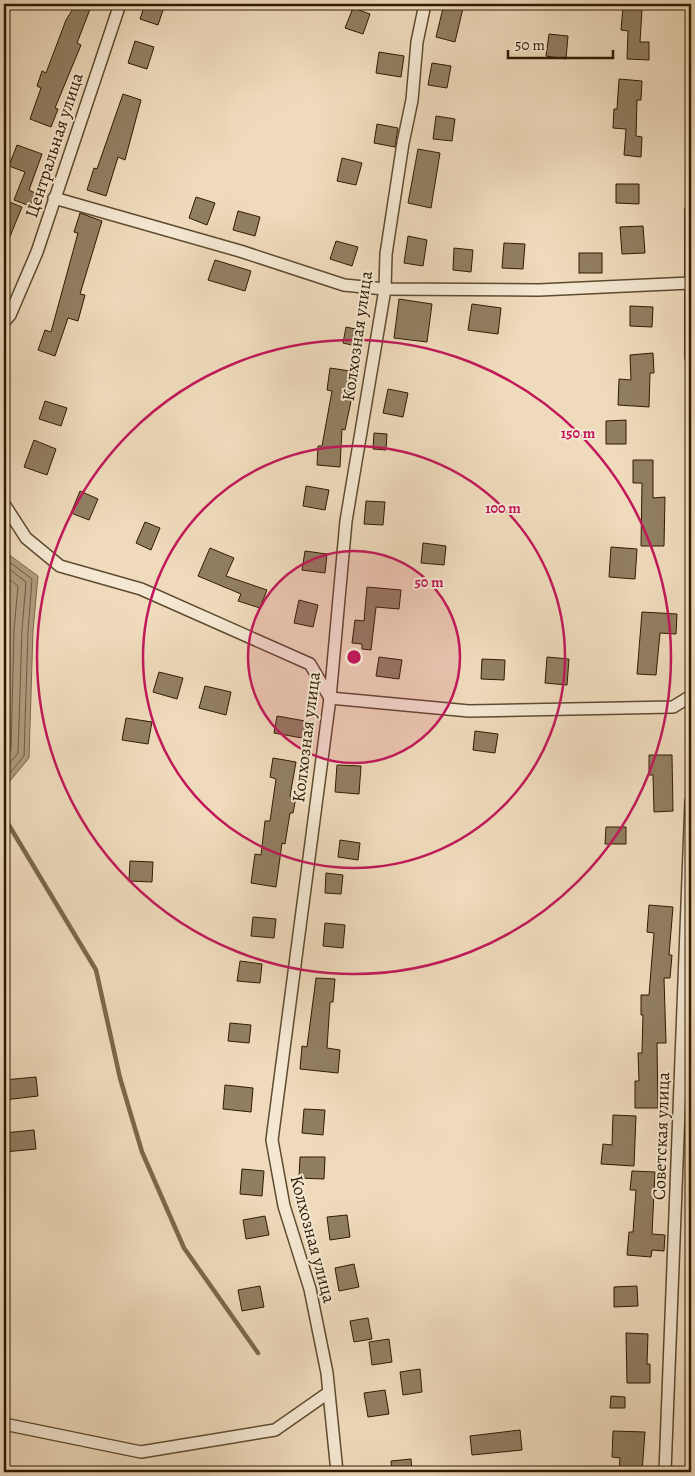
<svg xmlns="http://www.w3.org/2000/svg" width="695" height="1476" font-family="Alegreya,serif">
<rect width="100%" height="100%" fill="#efdbbc"/>
<filter id="stains"><feTurbulence type="fractalNoise" baseFrequency=".004" numOctaves="4"/><feColorMatrix values="0 0 0 0 .2 0 0 0 0 .09 0 0 0 0 .02 0 0 0 .5 -.17"/></filter>
<radialGradient id="worn" r=".72"><stop offset=".6" stop-color="#630" stop-opacity="0"/><stop offset="1" stop-color="#630" stop-opacity=".3"/></radialGradient>
<polygon fill="#ad9a7c" stroke="#7a674a" points="4,551 38,576 33,631 29,758 4,788"/>
<g fill="none" stroke-linecap="round" stroke-linejoin="round">
<g stroke="#6e5a3e" stroke-width="1">
<polyline points="4,558 32,579 28,631 24,756 4,780"/>
<polyline points="4,565 26,582 22,630 18,753 4,770"/>
<polyline points="4,575 18,586 14,630 11,750 4,759"/>
</g>
<polyline stroke="#7a674a" stroke-width="4.5" points="4,817 96,970 120,1078 142,1152 184,1248 258,1353"/>
</g>
<g fill="#927f62" stroke="#2e1b00">
<polygon points="76,4 92,4 77,43 81,45 55,108 58,109 51,127 30,119 41,88 37,86 42,71 46,73 66,20"/>
<polygon points="145,4 163,10 158,25 140,19"/>
<polygon points="444,4 464,4 455,42 436,37"/>
<polygon points="623,7 642,9 640,42 649,42 649,60 627,59 628,31 621,30"/>
<polygon points="353,8 370,14 363,34 345,28"/>
<polygon points="549,34 568,36 566,59 546,56"/>
<polygon points="135,41 154,47 147,69 128,63"/>
<polygon points="379,52 404,56 401,77 376,73"/>
<polygon points="432,63 451,66 447,88 428,85"/>
<polygon points="619,79 642,81 641,100 637,100 636,136 642,137 641,157 624,155 626,129 613,128 614,109 617,109"/>
<polygon points="123,94 141,100 125,160 118,157 106,196 87,190 94,168 97,169"/>
<polygon points="436,116 455,119 452,141 433,139"/>
<polygon points="377,124 398,128 395,147 374,143"/>
<polygon points="17,145 42,154 29,190 35,193 30,206 14,200 25,172 9,166"/>
<polygon points="418,149 440,153 431,208 408,203"/>
<polygon points="342,158 362,163 356,185 337,181"/>
<polygon points="616,184 639,184 639,204 616,203"/>
<polygon points="196,197 215,203 207,225 189,218"/>
<polygon points="4,200 22,207 4,251"/>
<polygon points="238,211 260,217 255,236 233,230"/>
<polygon points="80,213 102,221 80,294 85,295 78,321 68,318 55,356 38,350 45,330 51,332 78,233 74,232"/>
<polygon points="643,226 645,253 622,254 620,227"/>
<polygon points="408,236 427,240 423,266 404,263"/>
<polygon points="336,241 358,247 352,266 330,259"/>
<polygon points="504,243 525,244 523,269 502,268"/>
<polygon points="454,248 473,250 471,272 453,270"/>
<rect x="579" y="253" width="23" height="20"/>
<polygon points="215,260 251,271 245,291 208,280"/>
<polygon points="399,299 432,304 427,342 394,338"/>
<polygon points="472,304 501,308 498,334 468,330"/>
<polygon points="630,306 653,307 652,327 630,326"/>
<polygon points="346,327 360,330 356,346 343,343"/>
<polygon points="653,353 654,373 650,373 649,407 618,405 619,379 631,380 630,355"/>
<polygon points="330,368 357,372 345,430 342,429 340,467 317,465 318,446 322,446 332,391 327,390"/>
<polygon points="388,389 408,393 403,417 383,413"/>
<polygon points="45,401 67,408 61,426 39,419"/>
<polygon points="626,420 626,444 606,444 606,421"/>
<polygon points="374,433 387,434 386,450 373,449"/>
<polygon points="34,440 56,449 47,475 24,467"/>
<polygon points="633,460 653,460 653,498 665,497 664,546 641,546 642,483 633,483"/>
<polygon points="306,486 329,490 325,510 303,506"/>
<polygon points="80,491 98,499 89,520 71,513"/>
<polygon points="366,501 385,502 383,525 364,524"/>
<polygon points="145,522 160,528 151,550 136,543"/>
<polygon points="423,543 446,546 444,565 421,563"/>
<polygon points="611,547 637,549 635,579 609,577"/>
<polygon points="210,548 234,558 226,576 267,590 260,608 238,601 241,594 198,576"/>
<polygon points="305,551 327,554 325,573 302,570"/>
<polygon points="367,587 401,590 399,609 376,607 371,650 362,649 362,644 352,643 355,620 364,621"/>
<polygon points="299,600 318,605 313,627 294,623"/>
<polygon points="642,612 677,614 676,634 660,633 656,675 637,674"/>
<polygon points="379,657 402,660 399,679 376,676"/>
<polygon points="547,657 569,659 567,685 545,683"/>
<polygon points="482,659 505,660 504,680 481,679"/>
<polygon points="159,672 183,678 177,699 153,692"/>
<polygon points="205,686 231,692 226,715 199,708"/>
<polygon points="277,716 311,722 308,739 274,733"/>
<polygon points="126,718 152,722 148,744 122,740"/>
<polygon points="475,731 498,734 495,753 473,750"/>
<polygon points="649,755 672,755 673,811 654,812 653,775 649,775"/>
<polygon points="273,758 296,762 290,796 296,797 293,813 290,813 285,844 282,843 276,887 251,883 255,854 261,855 265,821 270,821 276,779 270,777"/>
<polygon points="337,765 361,766 359,794 335,792"/>
<polygon points="606,827 626,827 626,844 605,844"/>
<polygon points="340,840 360,843 358,860 338,857"/>
<polygon points="130,861 153,862 152,882 129,881"/>
<polygon points="326,873 343,875 341,894 325,893"/>
<polygon points="649,905 673,907 669,955 672,955 670,978 664,978 666,1043 657,1043 658,1108 635,1108 635,1081 639,1081 638,1053 642,1053 643,1015 641,1015 641,995 649,995 654,933 647,932"/>
<polygon points="253,917 276,919 274,938 251,936"/>
<polygon points="325,923 345,925 343,948 323,946"/>
<polygon points="240,961 262,964 260,983 237,981"/>
<polygon points="316,978 335,979 333,1002 330,1002 327,1048 340,1050 338,1073 300,1069 302,1046 307,1047"/>
<polygon points="230,1023 251,1025 249,1043 228,1041"/>
<polygon points="36,1077 38,1096 4,1100 4,1080"/>
<polygon points="225,1085 253,1088 251,1112 223,1109"/>
<polygon points="304,1109 325,1110 323,1135 302,1133"/>
<polygon points="613,1115 636,1116 634,1166 601,1164 603,1144 612,1145"/>
<polygon points="34,1130 36,1149 4,1152 4,1133"/>
<polygon points="300,1157 325,1157 324,1179 299,1178"/>
<polygon points="242,1169 264,1171 262,1196 240,1194"/>
<polygon points="632,1171 655,1172 652,1234 665,1235 664,1251 652,1250 651,1257 627,1255 629,1232 633,1232 636,1190 630,1190"/>
<polygon points="347,1215 350,1237 330,1240 327,1217"/>
<polygon points="265,1216 269,1235 246,1239 243,1220"/>
<polygon points="354,1264 359,1287 339,1291 335,1268"/>
<polygon points="260,1286 264,1307 242,1311 238,1290"/>
<polygon points="637,1286 638,1306 614,1307 614,1287"/>
<polygon points="368,1318 372,1339 354,1342 350,1321"/>
<polygon points="626,1333 648,1334 647,1364 650,1364 650,1383 627,1383"/>
<polygon points="389,1339 392,1362 372,1365 369,1342"/>
<polygon points="420,1369 422,1392 403,1395 400,1372"/>
<polygon points="385,1390 389,1414 368,1417 364,1393"/>
<polygon points="611,1396 625,1397 625,1408 610,1408"/>
<polygon points="520,1430 522,1450 472,1455 470,1436"/>
<polygon points="613,1431 645,1432 642,1472 619,1472 620,1458 612,1457"/>
<polygon points="411,1459 412,1472 392,1472 391,1461"/>
</g>
<g fill="none" stroke-linecap="round" stroke-linejoin="round">
<g stroke="#5e4b2f" stroke-width="14">
<g id="street">
<polyline points="54,198 240,251 344,285 385,289 539,290 690,283"/>
<polyline points="691,210 691,357"/>
<polyline points="4,322 10,315 37,252 120,4"/>
<polyline points="4,504 26,538 60,566 141,589 310,664 330,698 469,711 673,707 691,696"/>
<polyline points="4,1424 141,1452 275,1430 328,1393"/>
<polyline points="337,1472 327,1373 310,1289 284,1206 272,1140 330,698 346,521 385,289 386,254 403,143 412,100 417,42 425,4"/>
<polyline points="665,1472 691,801"/>
</g>
</g>
<use href="#street" stroke="#f5e8d3" stroke-width="11"/>
</g>
<circle cx="354" cy="657" r="106" fill="#c2185b" fill-opacity=".12"/>
<g fill="none" stroke="#c2185b" stroke-width="2.5">
<circle cx="354" cy="657" r="106"/>
<circle cx="354" cy="657" r="211"/>
<circle cx="354" cy="657" r="317"/>
</g>
<g text-anchor="middle" stroke-width="4" stroke-linejoin="round" paint-order="stroke">
<g font-size="18" fill="#2e1b00" stroke="#f5e8d3">
<text transform="translate(54 145) rotate(-72)" y="6">Центральная улица</text>
<text transform="translate(357 336) rotate(-82)" y="6">Колхозная улица</text>
<text transform="translate(306 737) rotate(-83)" y="6">Колхозная улица</text>
<text transform="translate(661 1136) rotate(-88)" y="6">Советская улица</text>
<text transform="translate(313 1239) rotate(75)" y="6">Колхозная улица</text>
</g>
</g>
<circle cx="354" cy="657" r="8" fill="#c2185b" stroke="#f5e8d3" stroke-width="2.5"/>
<g font-size="15" text-anchor="middle" font-weight="bold" fill="#c2185b" stroke="#f5e8d3" stroke-width="4" stroke-linejoin="round" paint-order="stroke">
<text x="578" y="438">150 m</text>
<text x="503" y="513">100 m</text>
<text x="429" y="587">50 m</text>
</g>
<rect width="695" height="1476" fill="none" stroke="#efdbbc" stroke-width="20"/>
<rect x="5" y="5" width="685" height="1466" fill="none" stroke="#2e1b00" stroke-width="2.5"/>
<rect x="10" y="10" width="675" height="1456" fill="none" stroke="#2e1b00"/>
<path d="M508 50v8h105v-8" fill="none" stroke="#2e1b00" stroke-width="2.5"/>
<text x="515" y="50" font-size="15" fill="#2e1b00" stroke="#f5e8d3" stroke-width="4" paint-order="stroke">50 m</text>
<rect width="100%" height="100%" filter="url(#stains)"/>
<rect width="100%" height="100%" fill="url(#worn)"/>
</svg>
